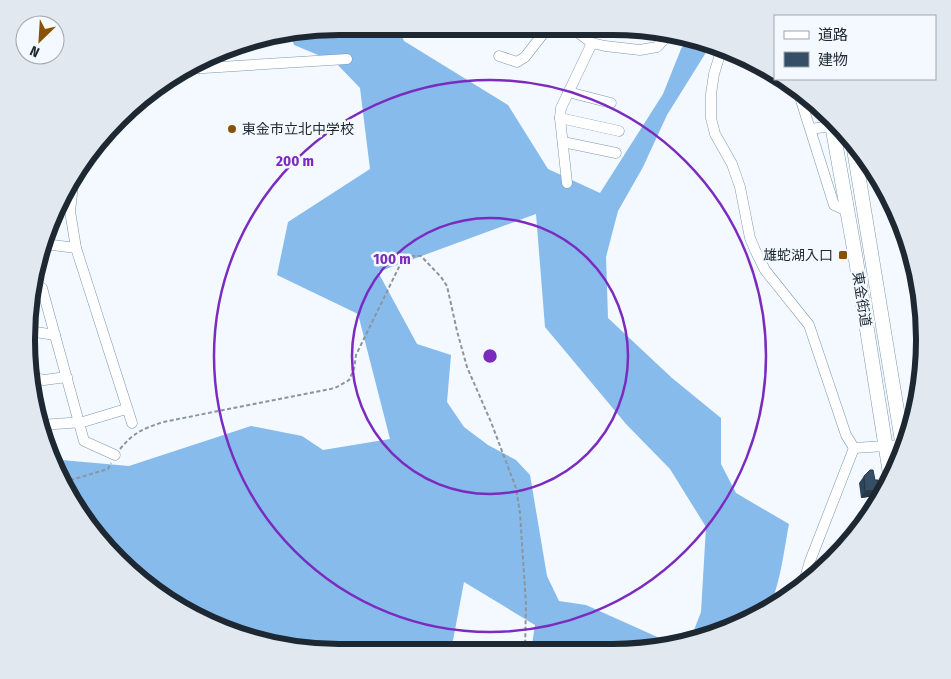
<svg xmlns="http://www.w3.org/2000/svg" width="951" height="679" font-family="'Fira Sans Condensed','Noto Sans JP',sans-serif">
<rect width="100%" height="100%" fill="#f3f9ff"/>
<path fill="#86bbec" d="M340 26 398 27 404 41 508 105 548 169 600 193 663 94 681 49 689 38 710 46 667 115 643 167 618 211 606 257 608 318 672 378 721 418V464L736 493 789 524C785 543 779 597 766 610 750 626 713 632 691 638L701 612 706 527 670 469 626 424 545 327 536 214 378 272 417 344 451 355 447 402 464 427 488 445 516 460 530 475 547 576 559 601 586 605 673 644 653 650 531 651 535 625 464 582 451 651 319 652 201 620 104 546 50 459 129 466 251 426 302 436 323 450 390 439 358 314 277 275 288 222 370 169 360 88 335 62 294 45 290 33Z"/>
<g fill="none" stroke-linecap="round" stroke-linejoin="round">
<polyline stroke="#7fb4e4" stroke-width="2.5" points="879,496 881,485"/>
<g stroke="#7c98b1" stroke-width="11">
<g id="minor">
<polyline points="576,31 592,43 605,46 640,50 657,47 671,32"/>
<polyline points="721,51 714,74 711,94 711,118 715,134 732,164 740,187 750,238 755,250 765,270 809,325 846,435 854,448"/>
<polyline points="499,56 517,62 525,57 546,30"/>
<polyline points="188,69 347,59"/>
<polyline points="568,92 611,103"/>
<polyline points="799,94 834,205 847,211"/>
<polyline points="560,118 619,131"/>
<polyline points="811,129 837,125"/>
<polyline points="563,142 616,153"/>
<polyline points="74,177 70,211 76,248 132,423"/>
<polyline points="567,183 560,118 561,108 592,43"/>
<polyline points="45,244 76,248"/>
<polyline points="33,286 42,288 84,441 115,455"/>
<polyline points="29,331 55,335"/>
<polyline points="29,377 44,380 67,377"/>
<polyline points="41,425 83,422 126,409"/>
<polyline points="854,448 901,445"/>
<polyline points="803,585 810,561 854,448"/>
</g>
</g>
<g stroke="#7c98b1" stroke-width="15">
<g id="highway">
<polyline points="831,119 855,254 891,480"/>
<polyline points="853,143 902,441"/>
</g>
</g>
<g stroke="#8c959d" stroke-width="2" stroke-dasharray="4 2.5" stroke-linecap="butt">
<path d="M120 449C134 432 143 429 163 422L335 388 349 380 354 369 356 355 399 267 412 256H421L441 277 447 286 457 331 467 367 491 422 516 488 520 513 526 605 525 651"/>
<polyline points="64,482 108,469 111,463"/>
</g>
<use href="#minor" stroke="#fff" stroke-width="10"/>
<use href="#highway" stroke="#fff" stroke-width="14"/>
</g>
<polygon fill="#2e4458" points="864,476 875,496 861,498 859,483"/>
<polygon fill="#263747" points="880,490 875,496 861,498 865,491"/>
<polygon fill="#364f66" stroke="#263747" points="870,470 873,470 875,480 878,480 880,490 865,491 864,476"/>
<g fill="none" stroke="#7b2cbf" stroke-width="2.5">
<circle cx="490" cy="356" r="138"/>
<circle cx="490" cy="356" r="276"/>
</g>
<g fill="#895202" stroke="#f3f9ff" stroke-width="2">
<circle cx="232" cy="129" r="5"/>
<rect x="838" y="250" width="10" height="10" rx="2.5"/>
</g>
<g text-anchor="middle" stroke-width="5" stroke-linejoin="round" paint-order="stroke">
<g font-size="14" fill="#1d2832" stroke="#f3f9ff" text-anchor="start">
<text x="242" y="134">東金市立北中学校</text>
<text x="833" y="260" text-anchor="end">雄蛇湖入口</text>
</g>
<g font-size="14" fill="#1d2832" stroke="#f3f9ff">
<text transform="translate(862 299) rotate(81)" y="5">東金街道</text>
</g>
</g>
<path d="M0 0H951V679H0ZM339 35H612A304 304 0 0 1 916 339V340A304 304 0 0 1 612 644H339A304 304 0 0 1 35 340V339A304 304 0 0 1 339 35Z" fill="#e2e8ef" fill-rule="evenodd"/>
<path fill="none" stroke="#1d2832" stroke-width="6" d="M339 35H612A304 304 0 0 1 916 339V340A304 304 0 0 1 612 644H339A304 304 0 0 1 35 340V339A304 304 0 0 1 339 35Z"/>
<circle cx="490" cy="356" r="8" fill="#7b2cbf" stroke="#f3f9ff" stroke-width="2.5"/>
<g font-size="15" text-anchor="middle" font-weight="bold" fill="#7b2cbf" stroke="#f3f9ff" stroke-width="5" stroke-linejoin="round" paint-order="stroke">
<text x="295" y="166">200 m</text>
<text x="392" y="264">100 m</text>
</g>
<rect x="774" y="15" width="162" height="65" fill="#f3f9ff" stroke="#9da5ad"/>
<rect x="784" y="31" width="25" height="8" fill="#ffffff" stroke="#9da5ad"/>
<text x="818" y="40" font-size="15" fill="#1d2832">道路</text>
<rect x="784" y="52" width="25" height="15" fill="#364f66" stroke="#9da5ad"/>
<text x="818" y="65" font-size="15" fill="#1d2832">建物</text>
<g transform="translate(40 40) rotate(205)"><circle r="24" fill="#f3f9ff" stroke="#9da5ad"/>
<path d="M0-4L9 19L0 12L-9 19Z" fill="#895202"/>
<text y="-8" font-size="14" font-weight="bold" text-anchor="middle" fill="#1d2832">N</text>
</g>
</svg>
